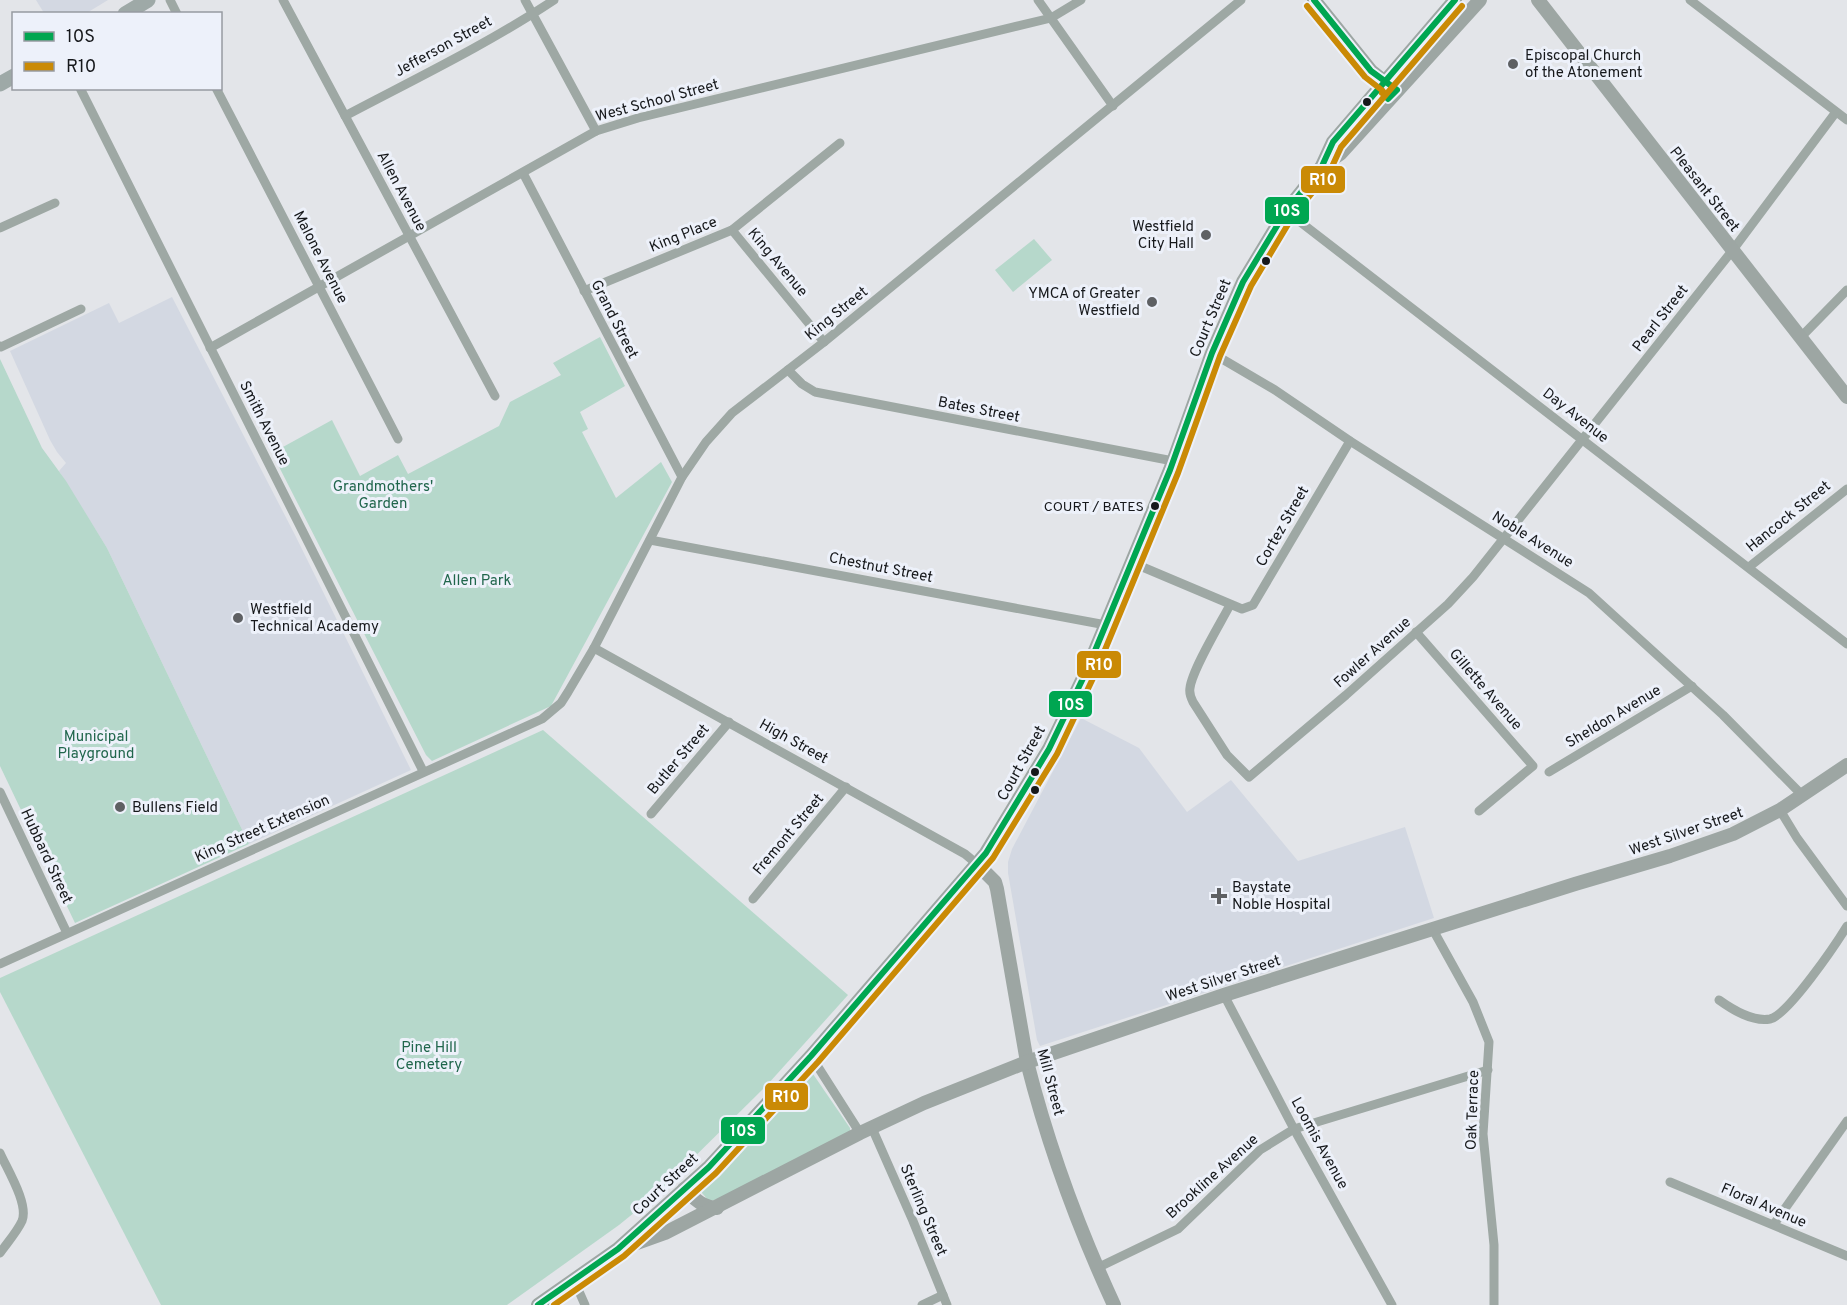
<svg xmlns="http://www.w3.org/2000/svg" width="1847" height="1305" font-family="Overpass,sans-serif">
<rect width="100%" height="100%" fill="#e3e5e9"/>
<g fill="#d3d8e2">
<polygon points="36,0 108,0 85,14 44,13"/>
<polygon points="172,297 295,535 411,770 249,844 107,548 59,471 66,463 57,452 50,440 10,351 109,303 119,323"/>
<polygon points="1081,718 1139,748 1187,812 1231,780 1298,861 1405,827 1434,918 1040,1046 1037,1040 1008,873 1008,862 1012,849"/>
</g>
<g fill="#b6d8cb">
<polygon points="1034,239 1052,260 1013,292 995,270"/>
<polygon points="600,337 625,386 580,412 588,429 582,432 616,498 661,462 672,482 551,706 432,761 426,755 272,453 332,420 360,476 398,455 408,474 499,426 510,402 561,375 553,363"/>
<polygon points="0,359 42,448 66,481 107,548 249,844 75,923 0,766"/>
<polygon points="543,730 848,995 768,1084 656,1195 619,1225 507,1305 161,1305 0,992 0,978"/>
<polygon points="813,1074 850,1128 850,1132 719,1199 709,1201 702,1193 702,1188 806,1075"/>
</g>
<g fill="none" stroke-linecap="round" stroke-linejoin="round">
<g stroke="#9ea8a4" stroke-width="9">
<polyline points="170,0 177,14"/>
<polyline points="283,0 495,396"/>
<polyline points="525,0 596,131"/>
<polyline points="1038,0 1113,106"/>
<polyline points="1690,0 1847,120"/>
<polyline points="80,88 423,771"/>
<polyline points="216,88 398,439"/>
<path d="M345 116C415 79 488 44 554 0"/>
<polyline points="523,173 682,477"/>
<polyline points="1286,211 1847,644"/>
<polyline points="0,228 55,203"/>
<polyline points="732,230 824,342"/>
<polyline points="584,291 732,230 840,143"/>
<polyline points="1800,338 1847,290"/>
<polyline points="0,346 1,347 81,309"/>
<polyline points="210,348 596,131 638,118 1051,18 1081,0"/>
<polyline points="1212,353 1275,390 1350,441 1589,593 1723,715 1802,795"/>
<polyline points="788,370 802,384 815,392 1173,461"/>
<polyline points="650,540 1106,625"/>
<polyline points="1133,563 1242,609 1253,605 1350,441"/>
<polyline points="1749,567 1847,489"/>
<path d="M1230 605C1220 624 1192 670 1190 688 1189 693 1191 698 1193 702L1227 755 1249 777 1346 695 1448 604 1473 577 1732 251 1836 112"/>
<polyline points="1416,632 1533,766 1479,811"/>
<polyline points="594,648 965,854 977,864"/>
<polyline points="1549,772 1692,686"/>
<polyline points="0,792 67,933"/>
<polyline points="1780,810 1797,838 1847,906"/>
<polyline points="651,814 729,722"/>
<polyline points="753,899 846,787"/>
<polyline points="1432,928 1473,1002 1489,1042 1483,1134 1494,1245 1494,1305"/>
<polyline points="0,964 542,719 561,703 568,692 594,648 682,477 706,442 732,413 824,342 1241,0"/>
<polyline points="1224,995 1294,1129 1392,1305"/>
<path d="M1719 1000C1733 1010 1752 1022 1770 1019 1788 1015 1836 944 1847 926"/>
<polyline points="811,1056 860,1133"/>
<polyline points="872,1128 913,1221 947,1305"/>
<path d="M0 1153C7 1169 29 1204 22 1221 17 1232 7 1243 0 1253"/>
<polyline points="1670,1182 1847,1256"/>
<polyline points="1774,1224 1847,1121"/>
<polyline points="1097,1268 1178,1229 1260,1150 1294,1129 1488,1070"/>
<polyline points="574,1280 585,1305"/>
<polyline points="922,1305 943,1295"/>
</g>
<g stroke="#9da6a3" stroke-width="14">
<polyline points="1314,0 1371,71 1390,86"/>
<polyline points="1538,0 1847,397"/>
<polyline points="1322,166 1340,154 1480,0"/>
<path d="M977 864 995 882 997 889 1027 1062C1048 1145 1078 1227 1114 1305"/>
<path d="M684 1189C695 1199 702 1207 717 1208"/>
<polyline points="626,1247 665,1233 860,1133 924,1103 1027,1062 1224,995 1575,884 1670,856 1733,834 1780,810 1847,765"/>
<polyline points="538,1305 618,1249 709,1167 811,1056 986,853 1049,749 1087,670 1170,470 1212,353 1243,282 1286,211 1322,166 1333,142 1455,0"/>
</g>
<g stroke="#9ea9a7" stroke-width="15">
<polyline points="125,14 148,0"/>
<polyline points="0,84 14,76"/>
</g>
<g stroke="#edf1fa" stroke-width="10">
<g id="bus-1">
<polyline points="1314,0 1371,71 1397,90 1388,99"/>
<polyline points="538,1305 618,1249 709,1167 811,1056 986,853 1049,749 1087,670 1170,470 1212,353 1243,282 1286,211 1322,166 1333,142 1455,0"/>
</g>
</g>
<g stroke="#edf1fa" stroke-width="10">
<g id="bus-2">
<polyline points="1307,6 1365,77 1383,91 1382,93"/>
<polyline points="554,1305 624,1256 716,1173 818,1062 993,858 1057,754 1095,674 1178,473 1220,356 1251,286 1293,216 1330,171 1341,147 1462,6"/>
</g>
</g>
<use href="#bus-1" stroke="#00a651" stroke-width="6"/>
<use href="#bus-2" stroke="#ca8a05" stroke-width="6"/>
</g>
<g fill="#5e6063" stroke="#edf1fa" stroke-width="2">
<circle cx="1513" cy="64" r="6"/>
<circle cx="1206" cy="235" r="6"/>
<circle cx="1152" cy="302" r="6"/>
<circle cx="238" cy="618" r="6"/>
<circle cx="120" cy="807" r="6"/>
<path d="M1216 887h6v6h6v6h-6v6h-6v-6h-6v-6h6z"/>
</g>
<g fill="#16181b" stroke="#edf1fa" stroke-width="2">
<circle cx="1367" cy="102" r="5"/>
<circle cx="1266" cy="261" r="5"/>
<circle cx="1155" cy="506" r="5"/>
<circle cx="1035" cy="772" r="5"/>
<circle cx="1035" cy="790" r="5"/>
</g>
<g text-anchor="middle" stroke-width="6" stroke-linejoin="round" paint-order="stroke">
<g font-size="14" fill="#16181b" stroke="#edf1fa" text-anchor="end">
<text x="1144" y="511">COURT / BATES</text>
</g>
<g font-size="15" fill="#16181b" stroke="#edf1fa">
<text transform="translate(443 46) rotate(-29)" y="5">Jefferson Street</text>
<text transform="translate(657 100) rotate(-15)" y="5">West School Street</text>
<text transform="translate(1705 189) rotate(52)" y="5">Pleasant Street</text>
<text transform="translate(402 191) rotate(62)" y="5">Allen Avenue</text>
<text transform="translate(683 234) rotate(-22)" y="5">King Place</text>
<text transform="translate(321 257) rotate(63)" y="5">Malone Avenue</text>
<text transform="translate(778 262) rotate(50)" y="5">King Avenue</text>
<text transform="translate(836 313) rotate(-39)" y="5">King Street</text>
<text transform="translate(1210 318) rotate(-67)" y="5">Court Street</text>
<text transform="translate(1660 318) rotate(-52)" y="5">Pearl Street</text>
<text transform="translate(615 319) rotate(63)" y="5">Grand Street</text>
<text transform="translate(979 409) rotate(11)" y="5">Bates Street</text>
<text transform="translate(1576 415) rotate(38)" y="5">Day Avenue</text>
<text transform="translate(265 423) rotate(63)" y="5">Smith Avenue</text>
<text transform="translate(1788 516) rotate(-39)" y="5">Hancock Street</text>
<text transform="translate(1282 526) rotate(-60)" y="5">Cortez Street</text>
<text transform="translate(1533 539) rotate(32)" y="5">Noble Avenue</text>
<text transform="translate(881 567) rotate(11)" y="5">Chestnut Street</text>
<text transform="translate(1372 652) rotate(-42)" y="5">Fowler Avenue</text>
<text transform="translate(1486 689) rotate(49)" y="5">Gillette Avenue</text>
<text transform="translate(1613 716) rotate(-31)" y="5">Sheldon Avenue</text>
<text transform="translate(794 741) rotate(29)" y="5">High Street</text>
<text transform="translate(678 759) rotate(-50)" y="5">Butler Street</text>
<text transform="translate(1021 763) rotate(-61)" y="5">Court Street</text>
<text transform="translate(262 828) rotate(-24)" y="5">King Street Extension</text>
<text transform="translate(1686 831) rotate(-19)" y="5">West Silver Street</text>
<text transform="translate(788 834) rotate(-50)" y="5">Fremont Street</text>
<text transform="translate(47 856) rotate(65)" y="5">Hubbard Street</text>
<text transform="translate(1223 978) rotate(-18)" y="5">West Silver Street</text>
<text transform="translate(1051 1082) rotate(75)" y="5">Mill Street</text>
<text transform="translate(1472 1110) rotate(-88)" y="5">Oak Terrace</text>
<text transform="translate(1320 1143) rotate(61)" y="5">Loomis Avenue</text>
<text transform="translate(1212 1176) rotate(-42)" y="5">Brookline Avenue</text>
<text transform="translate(665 1184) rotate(-43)" y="5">Court Street</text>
<text transform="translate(1764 1205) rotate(23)" y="5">Floral Avenue</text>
<text transform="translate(924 1210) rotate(67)" y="5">Sterling Street</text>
</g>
<g font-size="15" fill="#16181b" stroke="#edf1fa" text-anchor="start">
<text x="1525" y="60">Episcopal Church<tspan x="1525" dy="17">of the Atonement</tspan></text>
<text x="1194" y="231" text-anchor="end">Westfield<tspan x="1194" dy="17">City Hall</tspan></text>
<text x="1140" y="298" text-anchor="end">YMCA of Greater<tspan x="1140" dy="17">Westfield</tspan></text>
<text x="250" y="614">Westfield<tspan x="250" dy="17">Technical Academy</tspan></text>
<text x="132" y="812">Bullens Field</text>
<text x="1232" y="892">Baystate<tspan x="1232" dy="17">Noble Hospital</tspan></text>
</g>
<g font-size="15" fill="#20664c" stroke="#edf1fa">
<text x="383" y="491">Grandmothers'<tspan x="383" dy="17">Garden</tspan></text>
<text x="477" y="585">Allen Park</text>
<text x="96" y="741">Municipal<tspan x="96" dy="17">Playground</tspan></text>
<text x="429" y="1052">Pine Hill<tspan x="429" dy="17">Cemetery</tspan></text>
</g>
</g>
<g stroke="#edf1fa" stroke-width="2">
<rect x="1300" y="165" width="46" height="29" rx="6" fill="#ca8a05"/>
<rect x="1264" y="196" width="46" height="29" rx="6" fill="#00a651"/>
<rect x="1076" y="650" width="46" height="29" rx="6" fill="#ca8a05"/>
<rect x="1048" y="690" width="45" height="28" rx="6" fill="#00a651"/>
<rect x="764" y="1082" width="45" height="29" rx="6" fill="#ca8a05"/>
<rect x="720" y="1116" width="46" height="29" rx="6" fill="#00a651"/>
</g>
<g font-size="16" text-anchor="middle" font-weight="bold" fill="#fff">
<text x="1323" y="185">R10</text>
<text x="1287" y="216">10S</text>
<text x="1099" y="670">R10</text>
<text x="1071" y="710">10S</text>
<text x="786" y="1102">R10</text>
<text x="743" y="1136">10S</text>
</g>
<rect x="12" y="12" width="210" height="78" fill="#edf1fa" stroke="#979aa1" stroke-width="1.5"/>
<rect x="24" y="32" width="30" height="9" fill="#00a651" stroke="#979aa1" stroke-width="1.5"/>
<text x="66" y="42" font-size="18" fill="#16181b">10S</text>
<rect x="24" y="62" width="30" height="9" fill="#ca8a05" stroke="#979aa1" stroke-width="1.5"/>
<text x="66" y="72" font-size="18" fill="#16181b">R10</text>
</svg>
